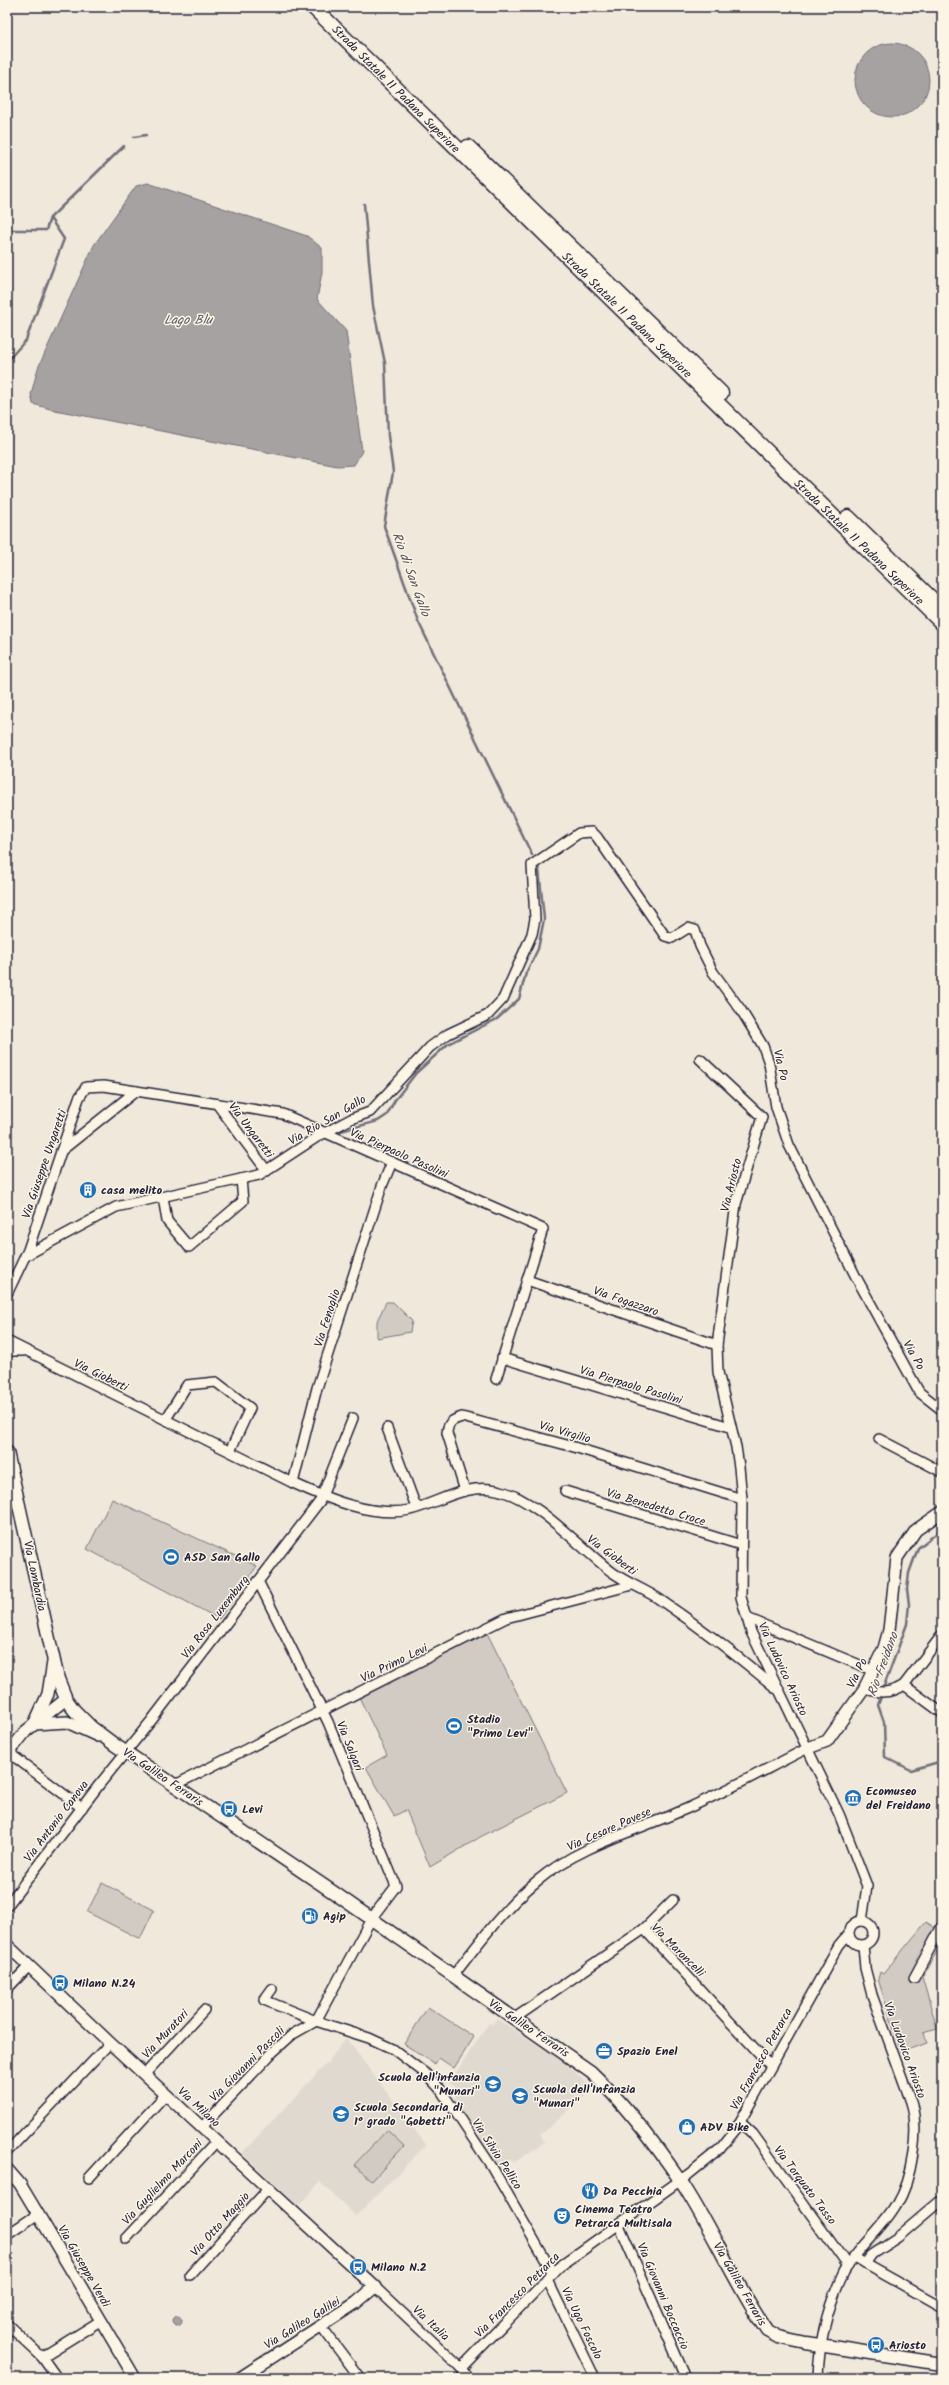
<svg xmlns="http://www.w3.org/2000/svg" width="949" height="2385" font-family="Kalam,sans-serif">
<rect width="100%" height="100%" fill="#efe8db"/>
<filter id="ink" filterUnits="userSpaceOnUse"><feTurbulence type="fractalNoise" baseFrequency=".025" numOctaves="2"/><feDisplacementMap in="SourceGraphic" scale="8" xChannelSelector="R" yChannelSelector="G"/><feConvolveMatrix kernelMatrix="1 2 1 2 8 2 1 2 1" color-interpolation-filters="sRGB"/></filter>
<g filter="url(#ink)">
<g fill="#e0d9cf">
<polygon points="497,2019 561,2060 594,2089 540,2135 544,2142 515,2162 510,2159 498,2168 455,2104 455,2087 449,2083 489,2023 492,2025"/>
<polygon points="346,2038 426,2145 356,2216 320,2182 298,2206 242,2153 328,2062"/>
</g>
<g fill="#d1cbc3" stroke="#7a767f">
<polygon points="386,1302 393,1302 412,1321 410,1332 377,1338 377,1321"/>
<polygon points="112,1499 257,1566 219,1619 87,1549"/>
<polygon points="487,1633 567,1793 482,1836 430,1867 406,1810 394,1816 366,1767 387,1755 359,1697"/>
<polygon points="102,1883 154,1910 140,1939 87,1912"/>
<polygon points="926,1922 942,1932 942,1943 922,1977 937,2028 924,2032 927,2043 901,2052 878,1979 880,1972 883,1974"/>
<polygon points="428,2007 474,2037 454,2068 439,2058 435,2064 404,2044"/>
<polygon points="387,2130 404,2146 372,2181 354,2165"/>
</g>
<g fill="#a6a2a2" stroke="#716f79">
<circle cx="892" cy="80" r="37"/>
<polygon points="148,183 307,236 322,248 322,272 317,299 346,331 362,451 354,465 337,466 50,409 33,404 31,394 38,368 94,245 136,186"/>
<circle cx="177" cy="2321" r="5"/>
</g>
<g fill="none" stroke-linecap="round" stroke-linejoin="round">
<g stroke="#716f79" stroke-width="2.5">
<polyline points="134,137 146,135"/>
<polyline points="364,204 373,306 385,363 388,436 393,472 384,526 418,621 532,855"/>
<polyline points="7,230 46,230 50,218"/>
<polyline points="7,361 26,340 64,239 50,218 124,146"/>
<polyline points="341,1131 378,1121 387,1115 395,1100 416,1073 448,1044 497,1019 519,999 526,973 538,949 544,919 539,869"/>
<polyline points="883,1689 907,1624 909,1604 907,1589 909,1573 918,1548 942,1529"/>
<polyline points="882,1694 878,1705 884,1722 885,1757 911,1770 942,1761"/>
</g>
<g stroke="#22223b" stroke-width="12">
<g id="minor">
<polyline points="700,1059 762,1117 736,1204 717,1345 718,1372 736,1447 739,1467 742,1499 741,1597 751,1632 839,1814 867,1886 862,1921"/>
<polyline points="217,1104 267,1171"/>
<polyline points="61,1151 136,1091"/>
<polyline points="163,1197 167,1221 189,1247 243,1201 241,1179"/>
<polyline points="25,1256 116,1207 259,1175 317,1137 351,1119 370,1112 430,1047 448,1034 488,1015 503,999 532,934 535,919 532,865 579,833 592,832 597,837 665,936 672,938 688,928 695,930 700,946 713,972 741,1010 763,1046 769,1063 776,1107 789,1145 856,1277 919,1392 942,1410"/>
<polyline points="527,1280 717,1345"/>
<polyline points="7,1294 28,1250 79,1098 86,1087 104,1086 283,1114 543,1229 496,1379"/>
<path d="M7 1341 293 1483C326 1498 373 1518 410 1510 438 1503 466 1483 497 1490 536 1498 579 1547 612 1572 627 1583 644 1589 659 1599 700 1627 739 1657 777 1689"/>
<polyline points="7,1351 23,1351"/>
<polyline points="502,1358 730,1427"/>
<polyline points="166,1419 187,1385 216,1382 250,1408 230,1451"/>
<polyline points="387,1428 416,1507"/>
<polyline points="879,1439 942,1472"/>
<polyline points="293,1483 317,1388 382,1186 392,1162"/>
<path d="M465 1491 447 1433C448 1422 452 1420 462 1417L574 1447 742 1499"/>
<polyline points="565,1491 741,1545"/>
<polyline points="747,1618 874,1671"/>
<polyline points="904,1685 942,1713"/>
<path d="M864 1689C879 1693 891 1694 904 1685L942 1635"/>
<polyline points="8,1752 82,1808"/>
<polyline points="175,1785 506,1618 632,1585"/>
<polyline points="7,1906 99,1785 151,1721 320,1501 353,1418"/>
<circle cx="861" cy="1933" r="12"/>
<polyline points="644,1929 673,1900"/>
<path d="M453 1976C479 1943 504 1908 537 1881 580 1845 636 1831 686 1809 727 1791 768 1768 808 1748"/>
<polyline points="914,1978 942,1926"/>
<polyline points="7,1989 29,1966"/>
<polyline points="272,1989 264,2000 316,2021 369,2038 393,2049 426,2074 440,2089 492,2167 553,2273"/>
<polyline points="515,2018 644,1929 770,2065"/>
<polyline points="144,2075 204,2010"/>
<polyline points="740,2122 753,2134 848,2266"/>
<polyline points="202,2127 273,2052 293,2034 316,2021 371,1919 396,1886 328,1722 258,1581"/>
<polyline points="7,2152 110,2043"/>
<polyline points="89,2178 166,2094"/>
<polyline points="619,2225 686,2378"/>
<polyline points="7,2235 38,2214"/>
<polyline points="126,2239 217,2141"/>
<polyline points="853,2257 942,2307"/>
<polyline points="865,2264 872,2254 898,2237 939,2202"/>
<polyline points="190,2275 268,2189"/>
<polyline points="547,2279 595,2378"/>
<polyline points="375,2287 461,2368 468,2378"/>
<polyline points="7,2324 42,2357 100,2321"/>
<polyline points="321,2326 360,2378"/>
<polyline points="42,2357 57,2378"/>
<polyline points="461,2368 559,2267 689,2174 720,2149 736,2129 839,1945 845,1938 849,1936"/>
<path d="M818 2378C819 2342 828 2305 844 2272 858 2247 882 2229 896 2205 912 2179 920 2130 911 2102L872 1995 865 1968 863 1945"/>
</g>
</g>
<g stroke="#22223b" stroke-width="14">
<g id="tertiary">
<polyline points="36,1720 48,1694 53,1662"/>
<polyline points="34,1724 67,1722 98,1736"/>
<polyline points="808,1748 827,1741 864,1689 884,1648 889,1630 897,1558 916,1530 942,1512"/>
<polyline points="7,1755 26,1731 66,1699"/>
<polyline points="7,1945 110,2043 375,2287 356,2303 240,2378"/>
<polyline points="7,2169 20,2184 38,2214 135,2378"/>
</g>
</g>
<g stroke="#22223b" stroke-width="15">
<path id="secondary" d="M7 1452 58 1679 66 1699 74 1710 91 1727 115 1745 333 1892 591 2072C624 2103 654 2142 680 2180 712 2228 734 2283 767 2331L778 2337 806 2343 942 2364"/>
</g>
<g stroke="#22223b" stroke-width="17">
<g id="trunk">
<polyline points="313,7 942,623"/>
<polyline points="468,147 721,393"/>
<polyline points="848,517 942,609"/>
</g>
</g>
<use href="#minor" stroke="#fcf5e5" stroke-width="9"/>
<use href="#tertiary" stroke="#fcf5e5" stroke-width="11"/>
<use href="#secondary" stroke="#fcf5e5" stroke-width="12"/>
<use href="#trunk" stroke="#fcf5e5" stroke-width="14"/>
</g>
</g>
<defs>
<g id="building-disc" transform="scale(0.9)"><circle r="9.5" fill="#1f6fb2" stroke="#fcf5e5"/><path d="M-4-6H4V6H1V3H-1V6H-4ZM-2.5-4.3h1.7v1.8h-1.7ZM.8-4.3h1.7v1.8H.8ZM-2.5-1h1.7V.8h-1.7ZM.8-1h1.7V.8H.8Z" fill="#fff"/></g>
<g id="stadium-disc" transform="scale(0.9)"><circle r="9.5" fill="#1f6fb2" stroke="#fcf5e5"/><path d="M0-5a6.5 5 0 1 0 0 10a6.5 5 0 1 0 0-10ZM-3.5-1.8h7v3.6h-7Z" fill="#fff"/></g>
<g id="museum-disc" transform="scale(0.9)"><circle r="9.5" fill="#1f6fb2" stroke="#fcf5e5"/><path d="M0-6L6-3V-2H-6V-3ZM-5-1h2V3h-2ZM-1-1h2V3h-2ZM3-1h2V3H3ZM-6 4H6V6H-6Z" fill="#fff"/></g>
<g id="bus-disc" transform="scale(0.9)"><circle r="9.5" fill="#1f6fb2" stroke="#fcf5e5"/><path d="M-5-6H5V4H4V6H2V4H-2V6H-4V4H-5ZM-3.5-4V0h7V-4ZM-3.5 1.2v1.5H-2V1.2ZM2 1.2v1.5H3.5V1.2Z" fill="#fff"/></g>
<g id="fuel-disc" transform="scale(0.9)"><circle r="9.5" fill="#1f6fb2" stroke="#fcf5e5"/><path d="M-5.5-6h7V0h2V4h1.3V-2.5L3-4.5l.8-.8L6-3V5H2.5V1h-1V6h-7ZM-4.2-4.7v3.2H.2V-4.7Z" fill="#fff"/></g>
<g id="office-disc" transform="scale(0.9)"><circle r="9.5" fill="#1f6fb2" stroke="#fcf5e5"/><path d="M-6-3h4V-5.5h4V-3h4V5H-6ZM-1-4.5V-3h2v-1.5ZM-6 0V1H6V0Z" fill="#fff"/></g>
<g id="school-disc" transform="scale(0.9)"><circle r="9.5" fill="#1f6fb2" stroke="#fcf5e5"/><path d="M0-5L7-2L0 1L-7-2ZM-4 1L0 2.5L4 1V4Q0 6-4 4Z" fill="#fff"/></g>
<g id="shop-disc" transform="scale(0.9)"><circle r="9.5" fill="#1f6fb2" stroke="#fcf5e5"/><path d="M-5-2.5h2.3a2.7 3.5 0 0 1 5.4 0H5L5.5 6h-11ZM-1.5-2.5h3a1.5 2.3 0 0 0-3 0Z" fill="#fff"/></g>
<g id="restaurant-disc" transform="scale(0.9)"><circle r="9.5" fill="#1f6fb2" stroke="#fcf5e5"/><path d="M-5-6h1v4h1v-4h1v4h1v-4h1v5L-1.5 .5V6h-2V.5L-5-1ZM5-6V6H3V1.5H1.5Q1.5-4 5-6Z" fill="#fff"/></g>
<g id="theatre-disc" transform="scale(0.9)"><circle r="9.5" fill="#1f6fb2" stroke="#fcf5e5"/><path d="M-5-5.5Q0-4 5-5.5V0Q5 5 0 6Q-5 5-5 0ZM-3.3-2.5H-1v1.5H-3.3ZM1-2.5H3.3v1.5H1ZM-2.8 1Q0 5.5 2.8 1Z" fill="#fff"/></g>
</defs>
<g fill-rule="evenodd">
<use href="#building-disc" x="88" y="1190"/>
<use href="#stadium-disc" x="171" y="1557"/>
<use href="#stadium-disc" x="454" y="1726"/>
<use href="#museum-disc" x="853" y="1798"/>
<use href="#bus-disc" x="229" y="1809"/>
<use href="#fuel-disc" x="310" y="1916"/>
<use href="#bus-disc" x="60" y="1983"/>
<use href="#office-disc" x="604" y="2051"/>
<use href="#school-disc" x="493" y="2084"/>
<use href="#school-disc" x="520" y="2096"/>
<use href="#school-disc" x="341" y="2114"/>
<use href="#shop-disc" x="687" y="2127"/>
<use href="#restaurant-disc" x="590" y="2191"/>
<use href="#theatre-disc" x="562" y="2216"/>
<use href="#bus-disc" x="358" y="2267"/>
<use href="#bus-disc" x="876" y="2345"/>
</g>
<g text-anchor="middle" stroke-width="3" stroke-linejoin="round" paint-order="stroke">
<g font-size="12" fill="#22223b" stroke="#fcf5e5">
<text transform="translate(396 89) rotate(45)" y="4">Strada Statale 11 Padana Superiore</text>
<text transform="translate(627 315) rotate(44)" y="4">Strada Statale 11 Padana Superiore</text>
<text transform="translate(859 542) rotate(44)" y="4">Strada Statale 11 Padana Superiore</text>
<text transform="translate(781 1065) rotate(77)" y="4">Via Po</text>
<text transform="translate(327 1120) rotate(-30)" y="4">Via Rio San Gallo</text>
<text transform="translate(251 1130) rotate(53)" y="4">Via Ungaretti</text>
<text transform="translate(399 1153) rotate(24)" y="4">Via Pierpaolo Pasolini</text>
<text transform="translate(44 1164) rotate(-71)" y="4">Via Giuseppe Ungaretti</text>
<text transform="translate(731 1185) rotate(-76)" y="4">Via Ariosto</text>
<text transform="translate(626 1301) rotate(19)" y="4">Via Fogazzaro</text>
<text transform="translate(327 1318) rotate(-72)" y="4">Via Fenoglio</text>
<text transform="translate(914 1355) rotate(61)" y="4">Via Po</text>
<text transform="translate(101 1375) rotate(26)" y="4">Via Gioberti</text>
<text transform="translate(631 1385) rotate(17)" y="4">Via Pierpaolo Pasolini</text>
<text transform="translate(565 1432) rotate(16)" y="4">Via Virgilio</text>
<text transform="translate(656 1507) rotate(17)" y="4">Via Benedetto Croce</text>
<text transform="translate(612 1555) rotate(37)" y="4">Via Gioberti</text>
<text transform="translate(35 1576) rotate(78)" y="4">Via Lombardia</text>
<text transform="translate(215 1617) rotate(-52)" y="4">Via Rosa Luxemburg</text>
<text transform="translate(394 1663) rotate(-26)" y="4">Via Primo Levi</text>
<text transform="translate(783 1669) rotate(65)" y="4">Via Ludovico Ariosto</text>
<text transform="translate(857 1673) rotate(-63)" y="4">Via Po</text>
<text transform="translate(350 1746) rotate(68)" y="4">Via Salgari</text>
<text transform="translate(163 1777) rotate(34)" y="4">Via Galileo Ferraris</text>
<text transform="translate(56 1821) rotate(-53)" y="4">Via Antonio Canova</text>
<text transform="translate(609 1829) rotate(-24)" y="4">Via Cesare Pavese</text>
<text transform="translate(678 1950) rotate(45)" y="4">Via Maroncelli</text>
<text transform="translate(529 2028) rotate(34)" y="4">Via Galileo Ferraris</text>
<text transform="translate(165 2034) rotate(-47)" y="4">Via Muratori</text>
<text transform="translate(905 2050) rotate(70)" y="4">Via Ludovico Ariosto</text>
<text transform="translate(761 2059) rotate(-61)" y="4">Via Francesco Petrarca</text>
<text transform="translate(247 2064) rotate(-45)" y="4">Via Giovanni Pascoli</text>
<text transform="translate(199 2107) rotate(43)" y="4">Via Milano</text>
<text transform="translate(497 2154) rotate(57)" y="4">Via Silvio Pellico</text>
<text transform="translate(162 2182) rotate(-47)" y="4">Via Guglielmo Marconi</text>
<text transform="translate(805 2185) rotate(53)" y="4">Via Torquato Tasso</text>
<text transform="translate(220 2224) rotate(-48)" y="4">Via Otto Maggio</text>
<text transform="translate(84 2266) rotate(60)" y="4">Via Giuseppe Verdi</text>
<text transform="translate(740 2284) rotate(60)" y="4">Via Galileo Ferraris</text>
<text transform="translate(517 2295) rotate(-45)" y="4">Via Francesco Petrarca</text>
<text transform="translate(663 2296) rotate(67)" y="4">Via Giovanni Boccaccio</text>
<text transform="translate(302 2323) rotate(-32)" y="4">Via Galileo Galilei</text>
<text transform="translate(431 2323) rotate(43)" y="4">Via Italia</text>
<text transform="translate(582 2323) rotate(64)" y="4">Via Ugo Foscolo</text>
</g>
<g font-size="12" font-weight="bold" fill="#22223b" stroke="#fcf5e5" text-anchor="start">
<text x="101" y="1194">casa melito</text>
<text x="184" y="1561">ASD San Gallo</text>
<text x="467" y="1723">Stadio<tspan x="467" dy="14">"Primo Levi"</tspan></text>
<text x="866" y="1795">Ecomuseo<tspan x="866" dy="14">del Freidano</tspan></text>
<text x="242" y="1813">Levi</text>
<text x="323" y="1920">Agip</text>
<text x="73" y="1987">Milano N.24</text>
<text x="617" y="2055">Spazio Enel</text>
<text x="480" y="2081" text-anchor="end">Scuola dell'infanzia<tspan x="480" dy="14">"Munari"</tspan></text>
<text x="533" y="2093">Scuola dell'Infanzia<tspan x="533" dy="14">"Munari"</tspan></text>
<text x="354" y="2111">Scuola Secondaria di<tspan x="354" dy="14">1° grado "Gobetti"</tspan></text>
<text x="700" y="2131">ADV Bike</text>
<text x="603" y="2195">Da Pecchia</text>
<text x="575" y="2213">Cinema Teatro<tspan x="575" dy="14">Petrarca Multisala</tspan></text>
<text x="371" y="2271">Milano N.2</text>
<text x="889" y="2349">Ariosto</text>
</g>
<g font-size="13" font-style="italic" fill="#575564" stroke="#fcf5e5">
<text x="188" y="324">Lago Blu</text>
<text transform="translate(412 574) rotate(70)" y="5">Rio di San Gallo</text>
<text transform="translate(882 1664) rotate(-70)" y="5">Rio Freidano</text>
</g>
</g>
<rect width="949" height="2385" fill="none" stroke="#fcf5e5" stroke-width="24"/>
<rect x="12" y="12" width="925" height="2361" fill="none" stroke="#22223b" stroke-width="1.5" filter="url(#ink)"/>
</svg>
